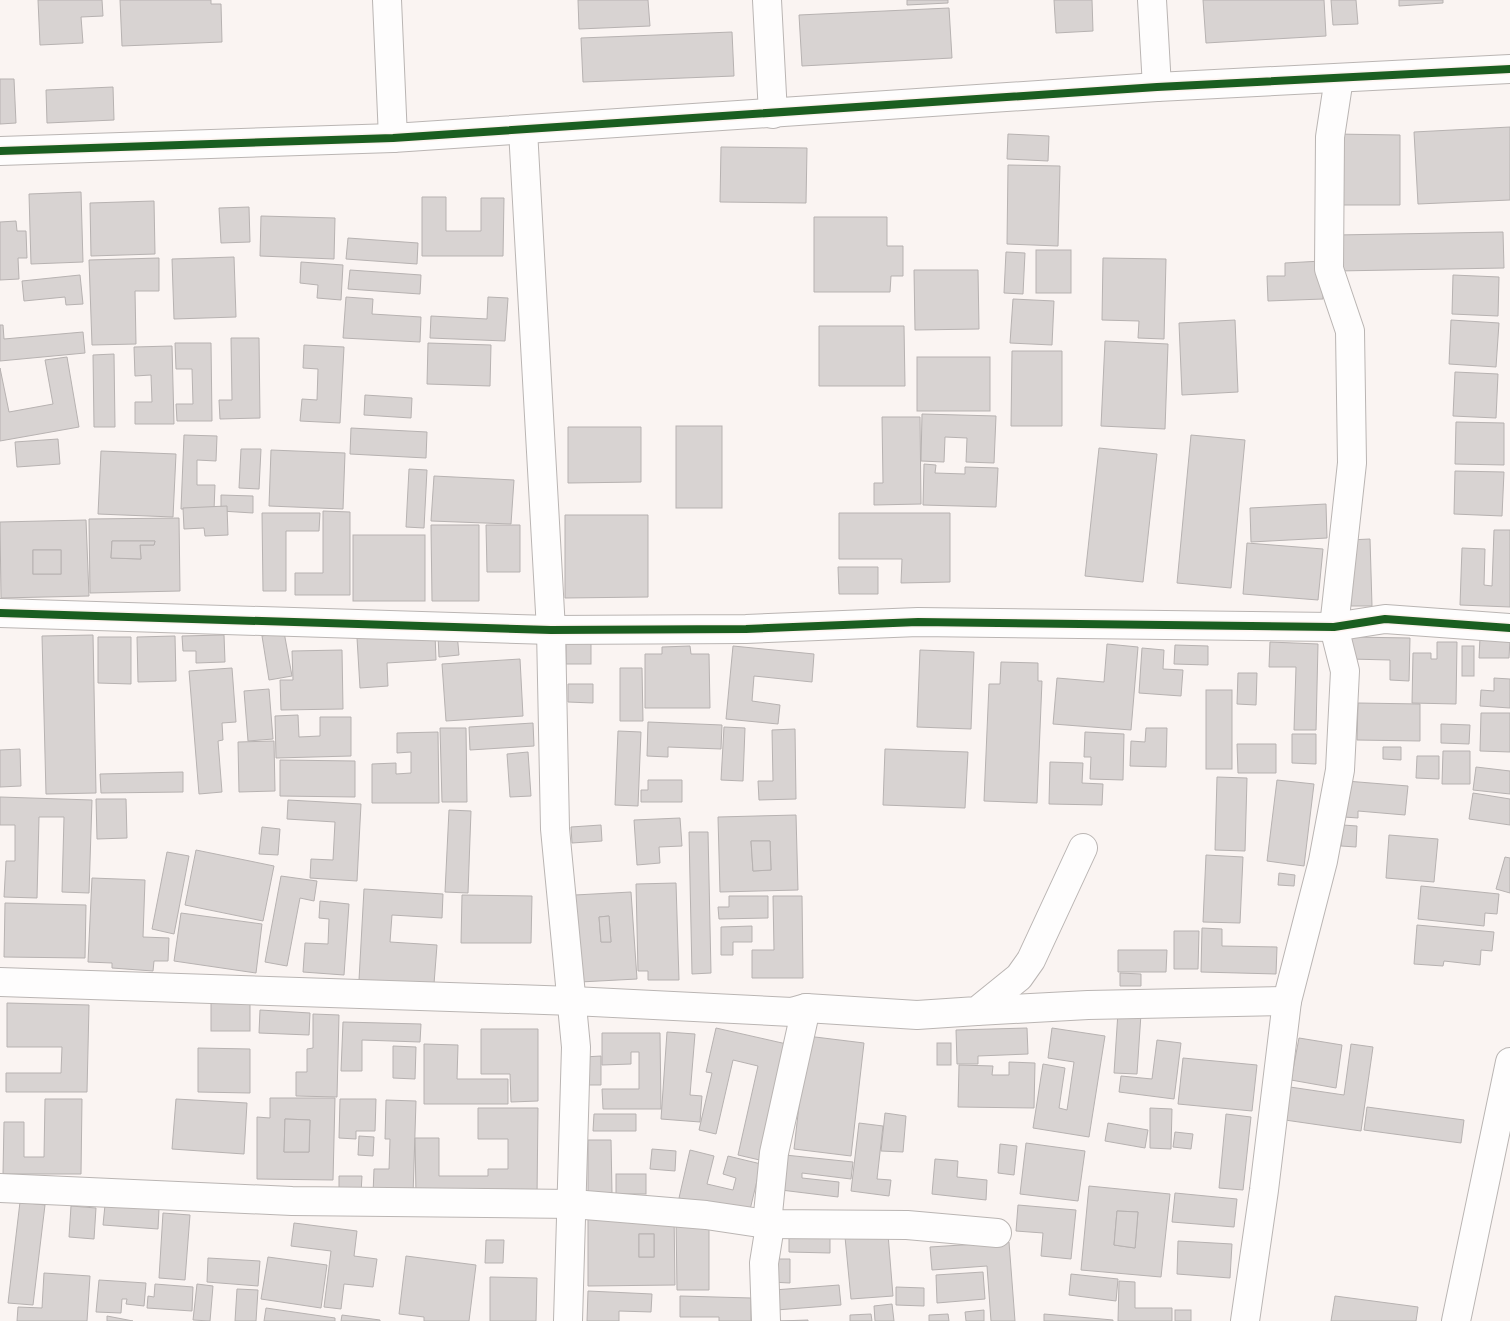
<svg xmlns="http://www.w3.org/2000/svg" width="1510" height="1321" font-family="'Fira Sans',sans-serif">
<rect width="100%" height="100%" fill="#faf4f2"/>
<g fill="#d8d3d2" stroke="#b7b2b1" fill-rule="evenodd">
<polygon points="38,0 102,0 103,16 81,17 83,43 40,45"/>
<polygon points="120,0 211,0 211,4 221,4 222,42 122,46"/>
<polygon points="578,0 648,0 650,26 579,29"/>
<polygon points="907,0 948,0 948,3 907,5"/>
<polygon points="1054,0 1092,0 1093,31 1056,33"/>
<polygon points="1203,0 1324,0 1326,36 1206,43"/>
<polygon points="1331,0 1356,0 1358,24 1333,25"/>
<polygon points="1399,0 1443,0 1443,3 1399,6"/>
<polygon points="949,8 952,58 802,66 799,15"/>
<polygon points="732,32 734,76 583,82 581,38"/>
<polygon points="0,79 14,79 16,123 0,124"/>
<polygon points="113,87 114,120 47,123 46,90"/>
<polygon points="1510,127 1510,200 1418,204 1414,132"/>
<polygon points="1008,134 1049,136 1048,161 1007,159"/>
<polygon points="1334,134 1400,135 1400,205 1334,205"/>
<polygon points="721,147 807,148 806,203 720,202"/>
<polygon points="1008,165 1060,166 1058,246 1007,244"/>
<polygon points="81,192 83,262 31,264 29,194"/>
<polygon points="422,197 446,197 446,231 481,231 481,198 504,198 503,256 422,256"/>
<polygon points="154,201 155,254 91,256 90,203"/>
<polygon points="249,207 250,242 221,243 219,208"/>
<polygon points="261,216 335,218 334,259 260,256"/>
<polygon points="814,217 887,217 887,246 903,246 903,276 891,276 890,292 814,292"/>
<polygon points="16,221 17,231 26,231 27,258 18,258 19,279 0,280 0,222"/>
<polygon points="1503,232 1504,268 1337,271 1337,235"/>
<polygon points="348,238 418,243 417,264 346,259"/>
<rect x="1036" y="250" width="35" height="43"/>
<polygon points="1006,252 1025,253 1023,294 1004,293"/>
<polygon points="234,257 236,317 174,319 172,259"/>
<polygon points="159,258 159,291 135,291 136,344 92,345 89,260"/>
<polygon points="1103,258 1166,259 1164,339 1138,338 1139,321 1102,320"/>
<polygon points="1322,261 1323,299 1268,301 1267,276 1285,276 1285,263"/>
<polygon points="301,262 343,265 341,300 317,298 318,285 300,283"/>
<polygon points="350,270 421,275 420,294 348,289"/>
<polygon points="914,270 978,270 979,329 915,330"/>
<polygon points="80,275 83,304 66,305 65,297 24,301 22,281"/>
<polygon points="1453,275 1499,277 1498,316 1452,314"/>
<polygon points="346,297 373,299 372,314 421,317 420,342 343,338"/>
<polygon points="488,297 508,298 505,341 430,338 431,316 487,319"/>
<polygon points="1013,299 1054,301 1052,345 1010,343"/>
<polygon points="1235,320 1238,392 1182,395 1179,323"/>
<polygon points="1451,320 1499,323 1496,367 1449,364"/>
<polygon points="0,325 3,325 4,339 83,332 85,353 0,361"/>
<polygon points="819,326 904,326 905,386 819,386"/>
<polygon points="231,338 259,338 260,418 220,419 219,400 232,400"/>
<polygon points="1105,341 1168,344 1165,429 1101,426"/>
<polygon points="175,343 211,343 212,421 177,421 176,404 193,404 192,369 176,369"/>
<polygon points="428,343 491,345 490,386 427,384"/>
<polygon points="304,345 344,347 340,423 300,421 302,399 317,400 318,369 303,368"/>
<polygon points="172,346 174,424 135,424 135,402 152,402 151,375 135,376 134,347"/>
<polygon points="1012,351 1062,351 1062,426 1011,426"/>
<polygon points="114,354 115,427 94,427 93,355"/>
<polygon points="67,357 79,427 0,441 0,368 9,412 53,404 45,360"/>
<rect x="917" y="357" width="73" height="54"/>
<polygon points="1455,372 1498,374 1496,418 1453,416"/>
<polygon points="365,395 412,398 411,418 364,415"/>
<polygon points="922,414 996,416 994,463 966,462 967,438 945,437 944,462 921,461"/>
<polygon points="882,417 920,417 921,504 874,505 874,483 883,483"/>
<polygon points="1456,422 1504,423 1504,465 1455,464"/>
<rect x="676" y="426" width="46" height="82"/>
<polygon points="568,427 641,427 641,482 568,483"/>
<polygon points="351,428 427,432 426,458 350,454"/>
<polygon points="184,435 217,436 216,461 197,460 197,485 215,485 214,510 181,509"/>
<polygon points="1191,435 1245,440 1231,588 1177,583"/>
<polygon points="58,439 60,464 17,467 15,442"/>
<polygon points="1099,448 1157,454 1143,582 1085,576"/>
<polygon points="241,449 261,449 259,489 239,488"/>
<polygon points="271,450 345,453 343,509 269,506"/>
<polygon points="101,451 176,454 173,517 98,514"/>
<polygon points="924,464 936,465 935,473 965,474 965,467 998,468 996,507 923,505"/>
<polygon points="409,469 427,470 424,528 406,527"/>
<polygon points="1455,471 1504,472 1502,516 1454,514"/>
<polygon points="434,476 514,480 511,524 431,521"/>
<polygon points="221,495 253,496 253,513 221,511"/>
<polygon points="1326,504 1327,538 1251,542 1250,508"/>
<polygon points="227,506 228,535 205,536 204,528 184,529 183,508"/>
<polygon points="323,511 350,512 350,595 295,595 295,573 323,573"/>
<polygon points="262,513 320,513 319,531 286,531 286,591 263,591"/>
<polygon points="839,513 950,513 950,582 901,583 902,559 839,559"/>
<polygon points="565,515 648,515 648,597 565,598"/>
<path d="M179 518 180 591 90 593 89 519ZM112 541H155L154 545H140L141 559 111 558Z"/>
<path d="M86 520 89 596 1 598 0 522ZM33 550H61V574H33Z"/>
<polygon points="431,525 479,525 479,601 432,601"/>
<polygon points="486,525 520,525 520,572 487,572"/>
<polygon points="1494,530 1510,530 1510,607 1460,605 1462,548 1485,549 1484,585 1492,586"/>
<rect x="353" y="535" width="72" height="66"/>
<polygon points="1370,539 1372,606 1351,606 1349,540"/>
<polygon points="112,541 155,541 154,545 140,545 141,559 111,558"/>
<polygon points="1247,543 1323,549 1318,600 1243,594"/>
<rect x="33" y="550" width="28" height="24"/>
<polygon points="838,567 878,567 878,594 839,594"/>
<polygon points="284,632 292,676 269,680 262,636"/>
<polygon points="457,633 459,655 439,657 438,635"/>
<polygon points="435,634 436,660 387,663 388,686 360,688 357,638"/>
<polygon points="93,635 96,793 46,794 42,636"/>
<polygon points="224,635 225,662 196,663 196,651 183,651 182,636"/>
<polygon points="175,636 176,681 138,682 137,637"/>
<polygon points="98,637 131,637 131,684 98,683"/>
<polygon points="1350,637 1410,638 1409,681 1390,680 1390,660 1350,659"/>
<polygon points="1480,638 1510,639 1509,658 1479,658"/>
<rect x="566" y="641" width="25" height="23"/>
<polygon points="1270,642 1318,644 1316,730 1294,730 1296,667 1269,667"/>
<polygon points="1437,642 1457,642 1456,704 1412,703 1413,653 1431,653 1431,659 1437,659"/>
<polygon points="1107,644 1138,647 1131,730 1053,724 1057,678 1104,682"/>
<polygon points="1175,645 1208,646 1208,665 1174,664"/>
<polygon points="690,646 691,654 709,654 710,708 645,708 645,654 662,654 662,647"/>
<polygon points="733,646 814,654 812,682 754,676 752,701 780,705 778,724 726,719"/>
<rect x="1462" y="646" width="12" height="30"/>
<polygon points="1142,648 1164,650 1163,669 1183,670 1181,696 1139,693"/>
<polygon points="342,650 343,709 281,710 280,680 293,680 292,651"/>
<polygon points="920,650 974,652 971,729 917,727"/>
<polygon points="520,659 523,716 446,721 442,664"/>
<polygon points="1001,662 1038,663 1038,681 1042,681 1037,803 984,801 989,684 1000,684"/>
<polygon points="232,668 236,722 222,723 223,740 218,741 222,792 199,794 189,671"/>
<polygon points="620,668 642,668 643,721 620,721"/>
<polygon points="1238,673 1257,673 1256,705 1237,704"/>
<polygon points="1494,678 1510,679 1510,708 1480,706 1481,690 1494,691"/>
<polygon points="568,684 593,684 593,703 568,702"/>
<polygon points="269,689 273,739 248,741 244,691"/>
<rect x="1206" y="690" width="26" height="79"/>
<polygon points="1358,703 1420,704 1420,741 1357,740"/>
<polygon points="1481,713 1510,713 1510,752 1480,751"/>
<polygon points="298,715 299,737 320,736 320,717 351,717 351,756 276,758 275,716"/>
<polygon points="648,722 722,725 721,749 668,747 668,757 647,756"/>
<polygon points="533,723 534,746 470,750 469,727"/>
<polygon points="1441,724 1470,725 1469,744 1441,743"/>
<polygon points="724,727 745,728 743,781 721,780"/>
<polygon points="440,728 466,728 467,802 442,802"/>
<polygon points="1146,728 1167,728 1166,767 1130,766 1131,741 1145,742"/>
<polygon points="795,729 796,799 759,800 758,781 773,781 772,730"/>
<polygon points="618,731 641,732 638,806 615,805"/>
<polygon points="438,732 439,803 372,803 372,764 396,763 396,774 411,773 411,752 397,753 397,733"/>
<polygon points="1085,732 1124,734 1123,780 1090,779 1091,757 1084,757"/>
<polygon points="1292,734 1316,734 1316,764 1292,763"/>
<polygon points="274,741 275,791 239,792 238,742"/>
<polygon points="1237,744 1276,744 1276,773 1238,773"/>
<polygon points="1383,747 1401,747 1401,760 1383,759"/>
<polygon points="20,749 21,786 0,787 0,750"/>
<polygon points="885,749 968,752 965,808 883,805"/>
<polygon points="1443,751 1470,751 1470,784 1442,784"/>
<polygon points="528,752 531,796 510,797 507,754"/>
<polygon points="1417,756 1439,756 1439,779 1416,778"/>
<polygon points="280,760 355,761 355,797 280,796"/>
<polygon points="1050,762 1083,763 1082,783 1103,784 1102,805 1049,804"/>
<polygon points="1476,767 1510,771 1510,794 1473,790"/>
<polygon points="183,772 183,792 101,793 100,774"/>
<polygon points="1217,777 1247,778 1245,851 1215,850"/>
<polygon points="648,780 682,780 682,802 641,802 641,790 648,790"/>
<polygon points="1277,780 1314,784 1304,866 1267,861"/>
<polygon points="1346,781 1408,786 1405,815 1358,811 1358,818 1344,817"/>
<polygon points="1473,793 1510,799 1510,825 1469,819"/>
<polygon points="0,797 92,800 89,893 62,892 64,817 39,817 37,898 4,897 6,861 15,861 15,825 0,825"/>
<polygon points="96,799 126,799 127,838 97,839"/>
<polygon points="288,800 361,804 357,881 310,878 311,859 333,860 335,822 287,819"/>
<polygon points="449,810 471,811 468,893 445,892"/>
<path d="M796 815 798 890 720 892 718 817ZM751 841H770L771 870 753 871Z"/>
<polygon points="680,818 682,846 659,847 660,863 637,865 634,820"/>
<polygon points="601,825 602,841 572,843 571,827"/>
<polygon points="1343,825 1357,826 1356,847 1341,846"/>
<polygon points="262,827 280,829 278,855 259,854"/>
<polygon points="689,832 708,832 711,973 692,974"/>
<polygon points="1389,835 1438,839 1434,882 1386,878"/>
<polygon points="751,841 770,841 771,870 753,871"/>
<polygon points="196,850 274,866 263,921 185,905"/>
<polygon points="167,852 189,856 174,934 152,929"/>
<polygon points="1206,855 1243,857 1240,923 1203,922"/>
<polygon points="1505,857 1510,858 1510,893 1496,889"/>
<polygon points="1279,873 1295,875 1294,886 1278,885"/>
<polygon points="281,876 317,881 314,901 300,898 287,966 265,962"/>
<polygon points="92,878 145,880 143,937 169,938 168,961 154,961 153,971 112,968 112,963 88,962"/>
<polygon points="676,883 679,980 648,980 648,971 638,971 636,884"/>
<polygon points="1421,886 1499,894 1497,914 1485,913 1484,926 1418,919"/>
<polygon points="364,889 443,894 442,918 392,915 390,942 437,945 434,984 359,980"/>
<path d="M631 892 637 979 580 982 575 895ZM609 916 611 942H601L599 917Z"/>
<polygon points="462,895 532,896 531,943 461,943"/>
<polygon points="729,896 768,896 768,918 719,919 718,907 729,907"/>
<polygon points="773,896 802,896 803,978 752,978 752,950 774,950"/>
<polygon points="320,901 349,904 344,975 303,972 305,943 328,944 329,919 319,918"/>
<polygon points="5,903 86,905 85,958 4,957"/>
<polygon points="181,913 262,924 256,973 174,961"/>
<polygon points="609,916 611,942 601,942 599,917"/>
<polygon points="1417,925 1494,932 1492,951 1481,950 1480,965 1444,961 1443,966 1414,964"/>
<polygon points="752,926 752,942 733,942 733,955 721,955 721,927"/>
<polygon points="1202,928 1222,929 1222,946 1277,947 1276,974 1201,972"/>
<polygon points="1174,931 1199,931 1198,969 1174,969"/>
<polygon points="1118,950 1167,950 1166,972 1118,972"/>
<polygon points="1120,973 1141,974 1141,986 1120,986"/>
<polygon points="7,1003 89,1005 87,1092 6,1092 6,1073 61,1073 62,1047 7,1047"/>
<rect x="211" y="1003" width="39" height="28"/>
<polygon points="260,1010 310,1013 309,1035 259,1033"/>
<polygon points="1118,1012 1141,1014 1137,1074 1114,1073"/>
<polygon points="313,1014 339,1015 337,1097 296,1096 296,1072 307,1072 307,1049 313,1048"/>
<polygon points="343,1022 421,1024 420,1042 362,1040 362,1071 341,1071"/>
<polygon points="716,1028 791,1045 764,1161 738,1155 758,1066 733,1060 716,1134 699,1130 712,1073 706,1072"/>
<polygon points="1027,1028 1028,1054 978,1056 978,1064 957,1064 956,1030"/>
<polygon points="1052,1028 1105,1036 1089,1137 1033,1128 1043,1064 1065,1068 1059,1108 1067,1110 1074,1062 1048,1058"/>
<polygon points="481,1029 538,1029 538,1101 511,1102 510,1074 481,1074"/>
<polygon points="667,1032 695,1034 690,1095 702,1096 700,1122 661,1119"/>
<polygon points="602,1033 660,1033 661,1109 603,1109 602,1089 639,1089 639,1052 631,1052 631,1064 602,1065"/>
<polygon points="807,1036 864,1043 851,1156 794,1149"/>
<polygon points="1299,1038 1342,1045 1336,1088 1291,1080"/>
<polygon points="1157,1040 1181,1043 1174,1099 1119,1092 1121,1076 1152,1079"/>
<rect x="937" y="1043" width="14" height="22"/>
<polygon points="424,1044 458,1045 457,1079 508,1079 508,1104 424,1104"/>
<polygon points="1351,1044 1373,1047 1361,1131 1285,1120 1290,1087 1344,1095"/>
<polygon points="393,1046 416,1047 415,1079 393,1078"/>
<polygon points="198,1048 250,1049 250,1093 198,1092"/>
<polygon points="601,1056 601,1085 584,1085 584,1057"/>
<polygon points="1183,1058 1257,1065 1252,1111 1178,1104"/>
<polygon points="1009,1062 1035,1063 1034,1108 958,1107 959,1065 993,1066 992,1075 1009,1075"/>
<path d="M270 1098H335L333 1180 257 1179V1117L270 1118ZM285 1119 310 1120 309 1152H284Z"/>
<polygon points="45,1099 82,1099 81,1174 3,1174 4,1122 24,1122 24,1157 44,1157"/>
<polygon points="176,1099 247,1103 244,1154 172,1149"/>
<polygon points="340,1099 376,1099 375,1131 356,1131 356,1139 339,1138"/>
<polygon points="386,1100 416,1101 413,1196 373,1194 374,1169 389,1169 390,1139 385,1139"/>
<polygon points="1367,1107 1464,1120 1461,1143 1364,1130"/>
<polygon points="478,1108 538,1108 537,1197 416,1196 415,1138 439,1138 439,1176 488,1176 488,1169 508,1169 508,1139 478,1139"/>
<polygon points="1150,1108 1172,1109 1171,1149 1150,1148"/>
<polygon points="885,1113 906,1116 903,1152 881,1151"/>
<polygon points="594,1114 636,1114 636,1131 593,1131"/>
<polygon points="1226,1114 1251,1117 1243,1190 1219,1188"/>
<polygon points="285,1119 310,1120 309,1152 284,1152"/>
<polygon points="859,1123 883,1126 877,1179 891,1180 889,1196 851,1191"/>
<polygon points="1108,1123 1148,1130 1145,1148 1105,1141"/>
<polygon points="1175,1132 1193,1134 1191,1149 1173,1147"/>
<polygon points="359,1136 374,1137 373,1156 358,1155"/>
<polygon points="588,1140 611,1140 612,1193 588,1193"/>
<polygon points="1026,1143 1085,1151 1078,1201 1020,1194"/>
<polygon points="1000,1144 1017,1146 1014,1175 998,1173"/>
<polygon points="652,1149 676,1151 675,1171 650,1169"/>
<polygon points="690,1150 714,1156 707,1184 733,1190 736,1178 723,1174 728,1156 761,1164 749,1214 679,1198"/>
<polygon points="785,1155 853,1162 851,1179 802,1173 802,1178 839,1182 838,1197 781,1190"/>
<polygon points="935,1159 958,1161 957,1177 987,1180 986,1200 932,1194"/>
<rect x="616" y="1174" width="30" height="20"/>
<polygon points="339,1176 362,1176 361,1193 339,1192"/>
<path d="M1089 1186 1170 1194 1161 1277 1081 1270ZM1117 1211 1138 1212 1135 1248 1114 1245Z"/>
<polygon points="1175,1193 1237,1199 1234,1227 1172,1222"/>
<polygon points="20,1202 45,1205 33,1305 8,1303"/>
<polygon points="105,1205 159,1209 158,1229 103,1225"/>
<polygon points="1018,1205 1076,1210 1071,1259 1041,1256 1043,1233 1016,1231"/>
<polygon points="71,1206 96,1208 94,1239 69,1237"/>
<polygon points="1117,1211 1138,1212 1135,1248 1114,1245"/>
<polygon points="163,1213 190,1215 185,1280 159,1278"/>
<path d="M588 1213H674L675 1285 588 1286ZM639 1234H654V1257H639Z"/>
<polygon points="676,1217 709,1217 709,1290 677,1290"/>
<polygon points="294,1223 357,1231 354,1256 377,1259 373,1287 344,1284 341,1309 324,1307 331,1251 291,1246"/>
<rect x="639" y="1234" width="15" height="23"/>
<polygon points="789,1234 830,1235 830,1253 789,1252"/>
<polygon points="888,1234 893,1296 851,1299 845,1237"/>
<polygon points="486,1240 504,1240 503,1263 485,1263"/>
<polygon points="1178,1241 1232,1244 1230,1278 1177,1274"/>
<polygon points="1009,1242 1015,1321 991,1321 987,1266 932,1270 930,1247"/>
<polygon points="406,1256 476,1265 469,1321 424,1321 424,1317 399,1314"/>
<polygon points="268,1257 327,1265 321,1308 261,1299"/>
<polygon points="208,1258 260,1261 258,1286 207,1282"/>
<polygon points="770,1259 790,1259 790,1283 770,1282"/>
<polygon points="983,1272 985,1299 937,1303 936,1275"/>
<polygon points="44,1273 90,1276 87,1321 17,1321 18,1307 42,1308"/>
<polygon points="1071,1274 1118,1279 1116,1301 1069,1295"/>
<polygon points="490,1277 537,1278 536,1321 490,1321"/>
<polygon points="99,1280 146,1283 144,1306 126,1304 127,1299 122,1299 121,1313 96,1312"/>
<polygon points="1119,1281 1135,1282 1135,1308 1172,1308 1172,1321 1118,1321"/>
<polygon points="155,1284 193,1287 192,1311 147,1308 148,1296 154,1297"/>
<polygon points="197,1284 213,1286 210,1321 193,1320"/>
<polygon points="839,1285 841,1305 776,1310 774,1290"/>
<polygon points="896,1287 924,1288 924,1306 896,1305"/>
<polygon points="237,1289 258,1290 256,1321 235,1321"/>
<polygon points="588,1291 652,1294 651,1312 619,1311 619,1321 587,1321"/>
<polygon points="680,1296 751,1298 751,1321 719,1321 719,1317 680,1317"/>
<polygon points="1335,1296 1418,1307 1416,1321 1331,1321"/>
<polygon points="892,1304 894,1321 875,1321 874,1306"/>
<polygon points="266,1308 335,1318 335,1321 264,1321"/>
<polygon points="984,1310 984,1321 966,1321 965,1312"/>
<rect x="1175" y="1310" width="16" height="11"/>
<polygon points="871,1314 872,1321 850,1321 850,1315"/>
<polygon points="948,1314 949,1321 929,1321 929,1315"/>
<polygon points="1044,1314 1113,1320 1113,1321 1044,1321"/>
<polygon points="342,1315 380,1320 380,1321 341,1321"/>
<polygon points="107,1316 133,1321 107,1321"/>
<polygon points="808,1320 808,1321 779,1321"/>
</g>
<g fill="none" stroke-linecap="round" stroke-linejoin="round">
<g stroke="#bab5b3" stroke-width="30">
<g id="street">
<polyline points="387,0 393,138"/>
<polyline points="767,0 773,114"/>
<polyline points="1152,0 1157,87"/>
<polyline points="523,130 551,630 555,829 576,1047 568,1321"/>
<polyline points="0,151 393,138 1157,87 1510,69"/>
<polyline points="0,613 551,630 746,629 918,622 1334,627 1385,619 1510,628"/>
<polyline points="0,982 573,1001 792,1012 806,1008 917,1015 977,1011 1019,977 1031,960 1083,848"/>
<polyline points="977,1011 1088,1005 1287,1001"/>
<polyline points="0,1188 292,1201 573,1204 706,1215 767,1224 907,1225 997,1233"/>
<polyline points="766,1321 764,1263 769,1232 767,1224 774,1153 806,1008"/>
<polyline points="1245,1321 1264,1190 1287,1001 1323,861 1340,770 1345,671 1334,627 1352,463 1350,331 1329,269 1330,137 1339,78"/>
<polyline points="1456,1321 1510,1062"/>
</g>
</g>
<use href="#street" stroke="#fefdfd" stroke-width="28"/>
<g stroke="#fef2ee" stroke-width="11">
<g id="cycleway">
<polyline points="0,151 393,138 1157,87 1510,69"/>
<polyline points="0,613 551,630 746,629 918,622 1334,627 1385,619 1510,628"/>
</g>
</g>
<use href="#cycleway" stroke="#1b5e20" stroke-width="8"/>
</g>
</svg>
